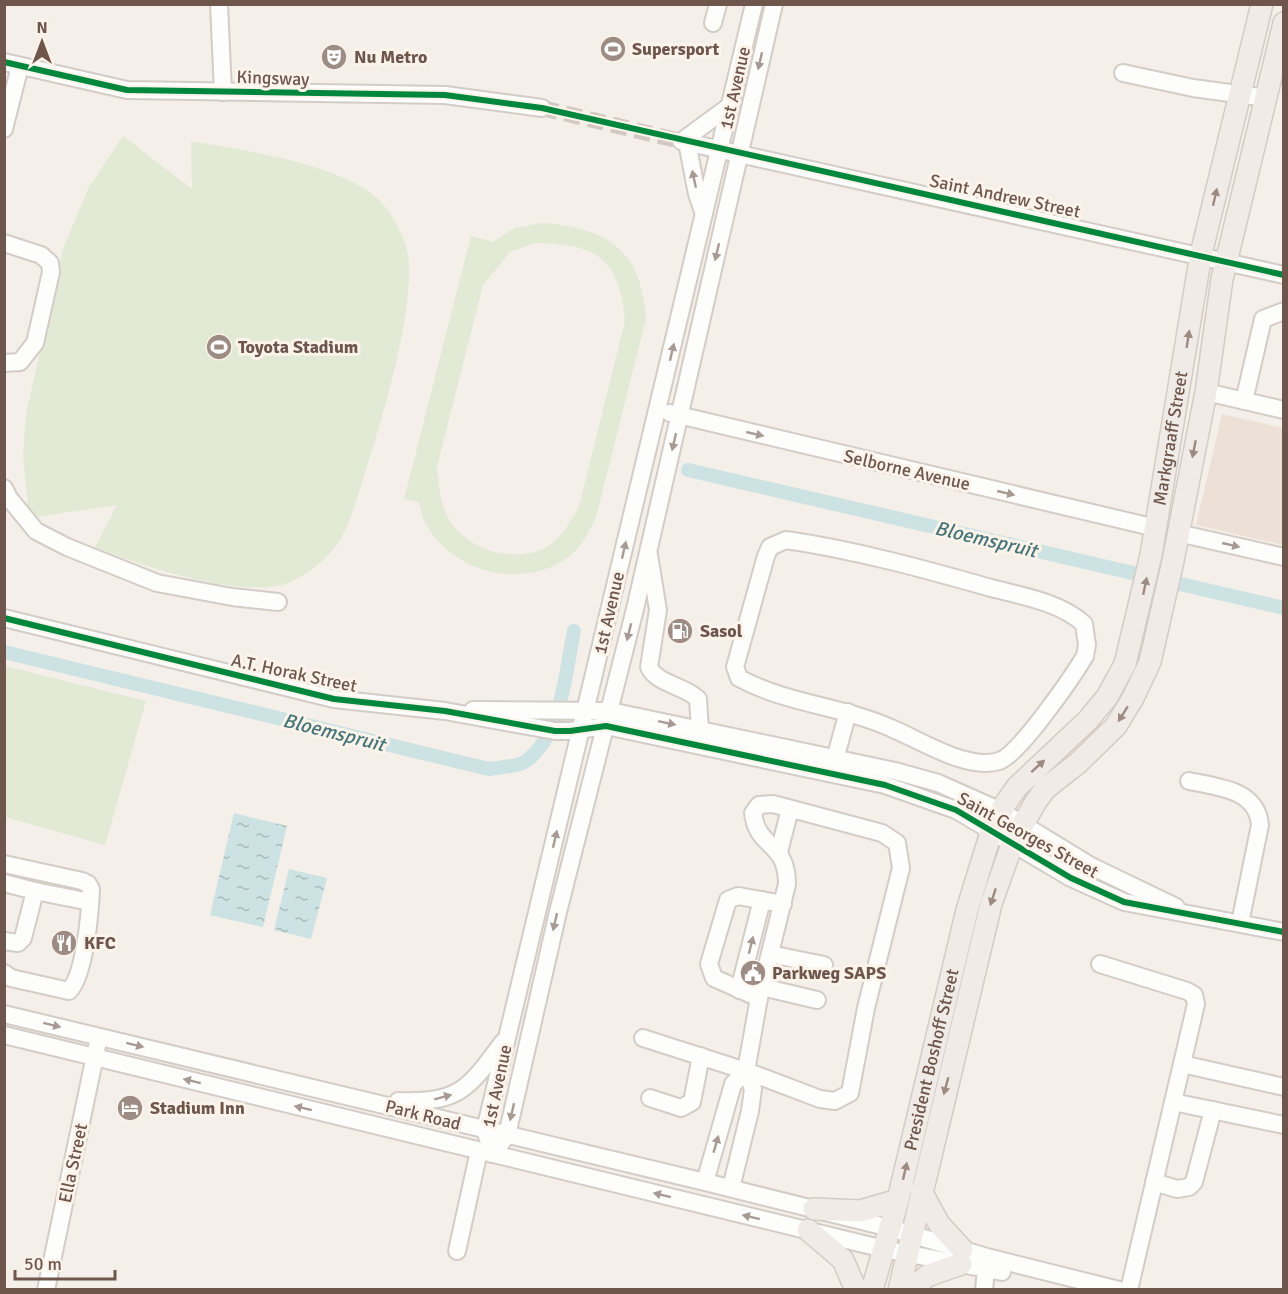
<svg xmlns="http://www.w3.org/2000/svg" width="1288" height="1294" font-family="Signika,sans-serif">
<defs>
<pattern id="water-ripples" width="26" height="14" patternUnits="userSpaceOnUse" patternTransform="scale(1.5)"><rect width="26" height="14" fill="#cce2e3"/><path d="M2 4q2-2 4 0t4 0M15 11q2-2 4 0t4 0" fill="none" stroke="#aababa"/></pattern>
</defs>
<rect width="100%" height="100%" fill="#f4efe9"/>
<polygon fill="#ede1d7" points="1222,414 1283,428 1283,545 1196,525"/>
<g fill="#e2ead5" fill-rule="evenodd">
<path d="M123 136 192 189 191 141C242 150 347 164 382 203 396 219 408 243 409 264 411 325 382 418 364 476 357 497 351 521 340 540 328 558 308 575 288 583 242 600 141 566 95 547L117 505 29 518 23 454 26 414 63 249 88 189Z"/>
<path d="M543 223C610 229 641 250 646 319L596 517C589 532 581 548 567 558 522 590 453 573 426 524 422 518 421 509 419 502L404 499 471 236 493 242 514 228ZM534 243C596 244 619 257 625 321L579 507C570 522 560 541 543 549 513 562 472 551 452 524 440 508 439 487 437 467L483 285 510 252Z"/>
<polygon points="5,666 146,701 105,845 5,817"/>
</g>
<g fill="url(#water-ripples)">
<polygon points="234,813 287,826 263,927 210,915"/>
<polygon points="289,869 327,878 311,939 274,930"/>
</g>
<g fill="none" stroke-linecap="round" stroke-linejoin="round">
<g stroke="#cce2e3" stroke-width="14">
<polyline points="688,470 1284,608"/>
<path d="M4 652 489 769C500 767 518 767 526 761 563 733 565 672 574 631"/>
</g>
<polyline stroke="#d2c9c2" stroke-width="16" stroke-dasharray="16 8" stroke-linecap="butt" points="542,108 681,141"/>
<g stroke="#d3ccc7" stroke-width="20">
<g id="minor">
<polyline points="219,4 223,92"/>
<polyline points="713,23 718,4"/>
<polyline points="4,62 127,90 445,95 542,108"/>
<polyline points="1123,73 1193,88 1267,98"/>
<polyline points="4,129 20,66"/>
<polyline points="681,141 1284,275"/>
<polyline points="682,141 731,105"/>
<polyline points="687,142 697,194 704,214"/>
<polyline points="4,243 41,255 50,263 51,272 35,343 20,362 4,363"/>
<polyline points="1206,392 1284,410"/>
<polyline points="1244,401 1263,319 1284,311"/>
<polyline points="670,413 1156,528"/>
<polyline points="4,488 9,498 36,531 67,547 157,583 232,597 278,602"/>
<polyline points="1178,533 1284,557"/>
<path d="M786 540C855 550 924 569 991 588 1022 596 1060 602 1084 624L1087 645 1085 656C1073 676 1019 755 999 761 967 771 920 740 891 728 842 706 787 704 739 678L735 667 766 556 770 547Z"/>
<path d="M649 555 658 610 649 667C657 684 685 686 698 699L700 730"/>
<polyline points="4,618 334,699 445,711 555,731 570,731 606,726 885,785 956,810 1071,878 1124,902 1284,932"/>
<polyline points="473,710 610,711 895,771 938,783 1001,811 1091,866 1176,907"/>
<polyline points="835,759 848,712"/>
<path d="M1189 781C1217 787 1257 789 1260 825L1240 923"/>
<polyline points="779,852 790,809"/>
<path d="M4 864 82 881 88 884 91 889C90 912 85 975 69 991L11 978 4 973"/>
<polyline points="4,883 35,891 23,938 18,943 4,941"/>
<polyline points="35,891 90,902"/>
<polyline points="770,954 824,965"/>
<polyline points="1100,964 1187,991 1194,995 1196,1004 1129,1290"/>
<polyline points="762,987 817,1000"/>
<polyline points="739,990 762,900"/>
<polyline points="759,998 714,978 709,964 728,900 738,896 783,904"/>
<polyline points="4,1014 705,1182 890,1228 987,1257 1119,1290"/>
<polyline points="4,1035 884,1249 1002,1272"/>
<path d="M643 1038 746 1071 820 1099 835 1101 850 1093 866 1008 901 868 897 843 882 833 773 804 759 805 753 813C757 849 787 841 787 884L759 998 746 1071 753 1089 750 1111 731 1188"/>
<polyline points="1182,1064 1284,1087"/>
<polyline points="650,1098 681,1108 692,1102 701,1056"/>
<path d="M398 1101C460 1103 468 1089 503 1042"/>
<polyline points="1173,1102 1284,1125"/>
<polyline points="493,1154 507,1135 558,912 635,609 774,4"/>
<polyline points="493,1154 485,1130 754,4"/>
<polyline points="705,1182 733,1084 746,1071"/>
<polyline points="1154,1182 1177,1189 1189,1187 1194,1182 1213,1110"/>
<polyline points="457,1251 479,1151"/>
<polyline points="46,1290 97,1046"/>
<polyline points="984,1290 987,1258"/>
</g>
</g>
<g stroke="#d3cbc6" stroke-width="24">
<g id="major">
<polyline points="921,1191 939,1224 962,1249"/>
<polyline points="814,1209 860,1211 898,1200"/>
<polyline points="808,1230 843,1260 856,1290"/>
<path id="s1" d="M872 1290 898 1200 967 910 992 829 1005 804 1017 787 1088 720 1107 697 1125 664 1151 555 1201 254 1262 4"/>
<polyline points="899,1290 991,904 1013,842 1035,803 1045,789 1078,763 1116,726 1133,698 1150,662 1173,561 1206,392 1222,279 1284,23"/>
<polyline points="910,1290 927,1276 961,1264"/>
</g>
</g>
<use href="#minor" stroke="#fdfdfc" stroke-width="16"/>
<use href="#major" stroke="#f0ebe6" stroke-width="21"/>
<g stroke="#fcf4ea" stroke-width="10">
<g id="cycleway">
<polyline points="4,62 127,90 445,95 542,108 1284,275"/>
<polyline points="4,618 334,699 445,711 555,731 570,731 606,726 885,785 956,810 1071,878 1124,902 1284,932"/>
</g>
</g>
<use href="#cycleway" stroke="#00873e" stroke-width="6"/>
</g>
<defs><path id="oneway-solid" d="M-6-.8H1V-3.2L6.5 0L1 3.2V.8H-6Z" transform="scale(1.5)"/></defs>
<g fill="#a79993">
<use href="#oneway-solid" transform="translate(760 61) rotate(103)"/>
<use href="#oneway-solid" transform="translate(694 179) rotate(-102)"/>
<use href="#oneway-solid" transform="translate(717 252) rotate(103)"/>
<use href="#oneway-solid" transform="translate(672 352) rotate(-77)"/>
<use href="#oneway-solid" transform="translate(755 434) rotate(13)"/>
<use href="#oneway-solid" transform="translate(674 442) rotate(103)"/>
<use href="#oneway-solid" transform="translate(1006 493) rotate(13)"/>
<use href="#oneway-solid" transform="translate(1231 545) rotate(13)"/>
<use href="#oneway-solid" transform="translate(624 550) rotate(-77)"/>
<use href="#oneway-solid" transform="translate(629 632) rotate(104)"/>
<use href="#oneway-solid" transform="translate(667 723) rotate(12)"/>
<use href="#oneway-solid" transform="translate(555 839) rotate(-77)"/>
<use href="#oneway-solid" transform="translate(555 922) rotate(103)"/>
<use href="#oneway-solid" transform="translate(751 945) rotate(-76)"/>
<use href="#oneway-solid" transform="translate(52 1025) rotate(14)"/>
<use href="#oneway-solid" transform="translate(135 1045) rotate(14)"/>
<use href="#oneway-solid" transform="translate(192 1081) rotate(-166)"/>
<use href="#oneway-solid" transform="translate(443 1097) rotate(-15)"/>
<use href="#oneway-solid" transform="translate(303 1108) rotate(-166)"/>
<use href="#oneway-solid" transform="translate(512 1112) rotate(103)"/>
<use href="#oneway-solid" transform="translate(716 1144) rotate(-74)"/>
<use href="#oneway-solid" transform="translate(662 1195) rotate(-166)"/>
<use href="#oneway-solid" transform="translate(751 1217) rotate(-166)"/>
</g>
<g fill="#9c8a83">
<use href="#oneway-solid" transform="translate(1215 197) rotate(-77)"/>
<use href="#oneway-solid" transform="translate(1188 339) rotate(-81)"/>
<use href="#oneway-solid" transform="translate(1194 449) rotate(101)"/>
<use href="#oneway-solid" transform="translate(1145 586) rotate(-78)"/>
<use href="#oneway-solid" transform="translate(1123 714) rotate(122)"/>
<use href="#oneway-solid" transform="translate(1038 766) rotate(-42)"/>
<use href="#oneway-solid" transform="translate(993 897) rotate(108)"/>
<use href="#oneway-solid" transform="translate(946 1086) rotate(105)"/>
<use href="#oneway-solid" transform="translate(905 1171) rotate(-77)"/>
</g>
<defs>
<g id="stadium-disc" transform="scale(1.35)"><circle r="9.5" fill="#9d8c84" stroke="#fcf4ea"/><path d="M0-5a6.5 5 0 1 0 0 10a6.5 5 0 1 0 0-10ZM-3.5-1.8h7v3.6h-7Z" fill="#fff"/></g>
<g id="theatre-disc" transform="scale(1.35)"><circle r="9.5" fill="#9d8c84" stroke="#fcf4ea"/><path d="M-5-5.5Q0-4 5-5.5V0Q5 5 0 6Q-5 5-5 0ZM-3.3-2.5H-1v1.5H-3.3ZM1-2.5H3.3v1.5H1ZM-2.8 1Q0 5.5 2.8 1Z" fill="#fff"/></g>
<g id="fuel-disc" transform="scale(1.35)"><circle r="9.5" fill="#9d8c84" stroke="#fcf4ea"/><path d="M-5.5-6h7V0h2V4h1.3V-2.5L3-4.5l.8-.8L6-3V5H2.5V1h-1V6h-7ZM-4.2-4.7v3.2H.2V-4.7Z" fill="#fff"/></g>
<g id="restaurant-disc" transform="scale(1.35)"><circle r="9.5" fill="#9d8c84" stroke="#fcf4ea"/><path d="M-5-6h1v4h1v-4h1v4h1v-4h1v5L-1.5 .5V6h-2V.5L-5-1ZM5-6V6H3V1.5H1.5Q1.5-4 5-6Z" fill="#fff"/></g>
<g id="civic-disc" transform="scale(1.35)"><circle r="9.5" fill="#9d8c84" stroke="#fcf4ea"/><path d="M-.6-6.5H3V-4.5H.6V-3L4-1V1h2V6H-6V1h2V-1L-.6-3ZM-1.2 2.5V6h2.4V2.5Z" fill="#fff"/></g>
<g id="hotel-disc" transform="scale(1.35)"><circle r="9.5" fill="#9d8c84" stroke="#fcf4ea"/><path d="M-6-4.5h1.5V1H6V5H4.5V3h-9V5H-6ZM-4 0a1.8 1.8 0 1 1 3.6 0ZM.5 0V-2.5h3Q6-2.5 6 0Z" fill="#fff"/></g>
</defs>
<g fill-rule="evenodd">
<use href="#stadium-disc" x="613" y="49"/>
<use href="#theatre-disc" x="334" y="57"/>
<use href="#stadium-disc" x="219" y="347"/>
<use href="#fuel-disc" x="680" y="631"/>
<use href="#restaurant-disc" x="64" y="943"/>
<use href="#civic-disc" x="753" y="973"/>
<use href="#hotel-disc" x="130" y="1108"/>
</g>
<g text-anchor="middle" stroke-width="6" stroke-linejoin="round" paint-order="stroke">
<g font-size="18" font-weight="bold" fill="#6e564d" stroke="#fcf4ea" text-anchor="start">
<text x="632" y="55">Supersport</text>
<text x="354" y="63">Nu Metro</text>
<text x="238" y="353">Toyota Stadium</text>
<text x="700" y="637">Sasol</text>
<text x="84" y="949">KFC</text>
<text x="772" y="979">Parkweg SAPS</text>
<text x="150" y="1114">Stadium Inn</text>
</g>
<g font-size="18" fill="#6e564d" stroke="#fcf4ea">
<text transform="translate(273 78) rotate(2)" y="6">Kingsway</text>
<text transform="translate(735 88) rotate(-77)" y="6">1st Avenue</text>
<text transform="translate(1005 196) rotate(12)" y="6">Saint Andrew Street</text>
<text dy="6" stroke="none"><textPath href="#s1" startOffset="921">Markgraaff Street</textPath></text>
<text transform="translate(907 470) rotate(13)" y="6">Selborne Avenue</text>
<text transform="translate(609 613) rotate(-77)" y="6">1st Avenue</text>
<text transform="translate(294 673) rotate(12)" y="6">A.T. Horak Street</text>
<text transform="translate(1028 835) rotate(29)" y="6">Saint Georges Street</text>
<text dy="6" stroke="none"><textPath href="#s1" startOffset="238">President Boshoff Street</textPath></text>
<text transform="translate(497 1086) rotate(-78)" y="6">1st Avenue</text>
<text transform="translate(423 1115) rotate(14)" y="6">Park Road</text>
<text transform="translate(73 1163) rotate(-78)" y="6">Ella Street</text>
</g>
<g font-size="20" font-style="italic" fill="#477479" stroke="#fcf4ea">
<text transform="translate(986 539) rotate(13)" y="7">Bloemspruit</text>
<text transform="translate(334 732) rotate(14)" y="7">Bloemspruit</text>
</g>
</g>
<rect width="1288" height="1294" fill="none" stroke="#6e564d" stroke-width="12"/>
<g transform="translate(42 42)" stroke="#fcf4ea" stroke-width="4.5" paint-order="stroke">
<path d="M0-4.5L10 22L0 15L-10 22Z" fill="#6e564d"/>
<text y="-9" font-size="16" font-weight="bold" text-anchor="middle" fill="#6e564d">N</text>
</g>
<path d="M15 1270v9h100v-9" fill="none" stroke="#6e564d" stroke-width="3"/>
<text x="24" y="1270" font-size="18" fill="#6e564d" stroke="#fcf4ea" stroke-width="4.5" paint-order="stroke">50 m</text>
</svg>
